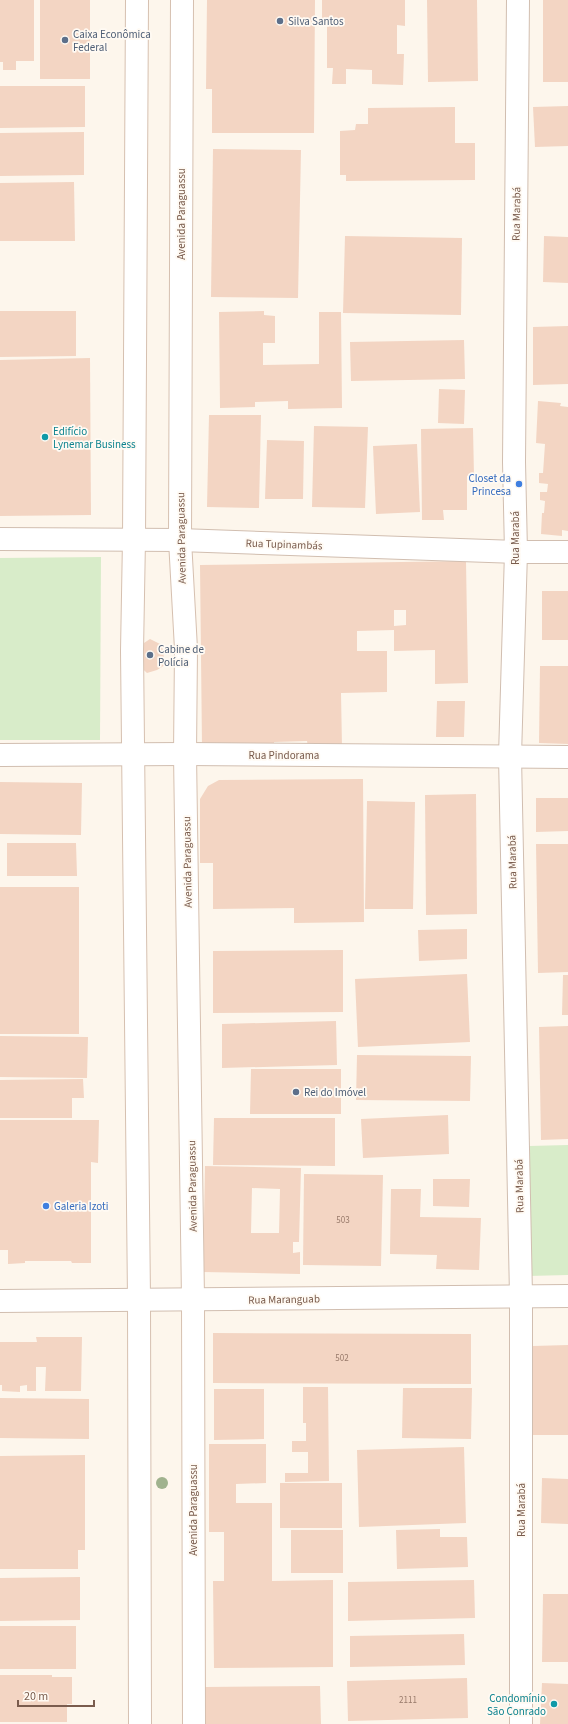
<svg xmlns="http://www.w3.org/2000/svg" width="568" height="1724" font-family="'Source Sans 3',sans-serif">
<rect width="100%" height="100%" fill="#fdf6ec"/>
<g fill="#d8ecc9">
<polygon points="101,557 100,740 0,740 0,558"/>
<polygon points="568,1145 568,1275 528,1276 529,1146"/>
</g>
<g fill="#f3d5c3" fill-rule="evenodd">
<polygon points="0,0 34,0 34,61 16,61 16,70 3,70 3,62 0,62"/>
<rect x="40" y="0" width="50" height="79"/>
<polygon points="207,0 315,0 314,133 212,133 212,89 206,89"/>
<polygon points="322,0 405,0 405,26 397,25 397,54 404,54 403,85 372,84 372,70 346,69 346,84 332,84 333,68 327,68 327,24 322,24"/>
<polygon points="427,0 477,0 478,81 428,82"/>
<rect x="543" y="0" width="25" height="82"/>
<polygon points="0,86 85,86 85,127 0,128"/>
<polygon points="568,106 568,146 535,147 533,107"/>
<polygon points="455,107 455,143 475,143 475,180 346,181 346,175 340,175 340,131 355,130 356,124 368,124 368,108"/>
<polygon points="84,132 84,175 0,176 0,133"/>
<polygon points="213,149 301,150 298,298 211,297"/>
<polygon points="74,182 75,241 0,241 0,183"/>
<polygon points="345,236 462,238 461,315 343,313"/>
<polygon points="544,236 568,237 568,283 543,282"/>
<polygon points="0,311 76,311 76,356 0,357"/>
<polygon points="264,311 264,315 275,316 275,343 263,343 263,365 319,364 319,312 341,312 342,408 288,409 288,401 255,402 255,407 220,408 219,312"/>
<polygon points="568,326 568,384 533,385 533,327"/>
<polygon points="464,340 465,379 351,381 350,342"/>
<polygon points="90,358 91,515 0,516 0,360"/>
<polygon points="439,389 465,390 464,424 438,423"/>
<polygon points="538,401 561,403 560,406 568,407 568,531 562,530 562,536 541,534 542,513 544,513 545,501 540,500 540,492 547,492 548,484 539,483 539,473 543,473 545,444 536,443"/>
<polygon points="209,415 261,415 259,508 207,507"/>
<polygon points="314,426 368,427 365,508 312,507"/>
<polygon points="473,428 474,476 467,476 467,510 443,510 444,520 422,520 421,429"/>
<polygon points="267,440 304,441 303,499 265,499"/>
<polygon points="417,444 420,512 376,514 373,446"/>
<path d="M466 561 468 683 435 684V650L394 651V630L357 631V651H387V692L341 693 342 747H308L307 741 274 742V746L202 747 200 565ZM394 610H406V625L394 626Z"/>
<rect x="542" y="591" width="26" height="49"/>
<polygon points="150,639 162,645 165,665 157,670 147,673 135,662 135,649"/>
<polygon points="540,666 568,666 568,744 539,743"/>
<polygon points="437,701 465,701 464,737 436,737"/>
<polygon points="363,779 364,922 294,923 294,908 213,909 213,863 200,863 200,799 208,786 219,780"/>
<polygon points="0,782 82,783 81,835 0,834"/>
<polygon points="476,794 477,914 426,915 425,795"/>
<polygon points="536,798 568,798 568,831 536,832"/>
<polygon points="367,801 415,802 413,909 365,909"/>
<polygon points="7,843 76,843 77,876 7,876"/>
<polygon points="536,844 568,844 568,972 538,973"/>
<rect x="0" y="887" width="79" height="147"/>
<polygon points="467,929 467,959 419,961 418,930"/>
<polygon points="343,950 343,1012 213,1013 213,951"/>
<polygon points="467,974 470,1042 358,1047 355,979"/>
<polygon points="563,975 568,975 568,1015 562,1015"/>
<polygon points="336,1021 337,1065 222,1068 222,1024"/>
<polygon points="568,1026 568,1139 541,1140 539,1027"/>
<polygon points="0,1036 88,1037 87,1078 0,1077"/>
<polygon points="357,1055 471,1056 470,1101 356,1100"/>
<polygon points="251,1069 341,1069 341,1114 250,1114"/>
<polygon points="83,1079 84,1098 72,1098 72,1118 0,1118 0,1080"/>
<polygon points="448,1115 449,1154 363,1158 361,1119"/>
<polygon points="214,1118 335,1118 335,1166 213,1165"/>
<polygon points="0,1120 99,1120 98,1163 91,1162 91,1263 72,1263 71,1261 25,1261 25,1263 8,1264 8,1250 0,1250"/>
<path d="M205 1166 301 1168 299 1242H293V1253L300 1252V1274L203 1272ZM252 1188 280 1189 279 1233H251Z"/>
<polygon points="304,1174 383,1175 381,1266 303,1265"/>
<polygon points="433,1179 470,1179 469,1207 433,1206"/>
<polygon points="391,1189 421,1189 420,1217 481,1218 479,1270 436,1269 437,1255 390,1254"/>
<polygon points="213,1333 471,1334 471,1384 213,1383"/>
<polygon points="36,1337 82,1337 81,1391 45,1391 46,1367 36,1367 36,1391 27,1391 27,1385 20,1386 20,1392 2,1391 2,1385 0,1385 0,1342 37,1342"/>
<polygon points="568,1345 568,1435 532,1435 533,1346"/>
<polygon points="303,1387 328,1387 329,1481 285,1482 285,1473 308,1473 308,1452 292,1452 292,1441 306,1441 306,1423 303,1423"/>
<polygon points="403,1388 472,1388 471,1439 402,1438"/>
<polygon points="214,1389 264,1389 264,1439 214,1440"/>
<polygon points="0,1398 89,1399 89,1439 0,1438"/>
<polygon points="209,1444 266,1444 266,1483 236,1484 236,1503 272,1503 272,1581 333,1580 333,1667 214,1668 213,1581 224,1581 224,1532 209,1532"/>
<polygon points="464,1447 466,1523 359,1527 357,1450"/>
<polygon points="85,1455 85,1550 78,1550 78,1569 0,1569 0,1456"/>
<polygon points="542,1478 568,1479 568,1524 541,1523"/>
<rect x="280" y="1483" width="62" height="45"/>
<polygon points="440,1529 440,1537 467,1537 468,1567 397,1569 396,1530"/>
<rect x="291" y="1530" width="52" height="43"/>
<polygon points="80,1577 80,1620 0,1621 0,1578"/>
<polygon points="474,1580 475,1618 348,1621 348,1582"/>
<polygon points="543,1594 568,1594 568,1662 542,1662"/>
<rect x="0" y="1626" width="76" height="43"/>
<polygon points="464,1634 465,1665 350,1667 350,1636"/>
<polygon points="0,1675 52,1675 52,1677 72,1677 72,1704 67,1704 67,1722 0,1722"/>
<polygon points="467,1678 468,1718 348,1721 347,1681"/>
<polygon points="542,1683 568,1684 568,1724 540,1724"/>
<polygon points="320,1686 321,1724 205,1724 205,1687"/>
</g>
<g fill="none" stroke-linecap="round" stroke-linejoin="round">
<g stroke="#d1beb0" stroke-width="24">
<polyline id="minor" points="0,1301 568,1296"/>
</g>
<g stroke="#d1beb0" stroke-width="24">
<g id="tertiary">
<polyline points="518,0 514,462 516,552 510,756 521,1296 521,1724"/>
<polyline points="0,539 180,540 516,552 568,552"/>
<polyline points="0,755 185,754 568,757"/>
</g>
</g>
<g stroke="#d6c0b0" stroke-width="24">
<g id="secondary">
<polyline points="137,0 134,539 132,651 139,1299 140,1724"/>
<polyline points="182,0 180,540 186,649 185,754 193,1299 194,1724"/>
</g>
</g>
<use href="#minor" stroke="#fff" stroke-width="22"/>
<use href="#tertiary" stroke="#fff" stroke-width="22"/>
<use href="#secondary" stroke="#fff" stroke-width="22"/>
</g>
<circle fill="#a0b28e" cx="162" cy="1483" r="6"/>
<g fill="#5c6f8a" stroke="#fffaf3" stroke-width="1.5">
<circle cx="280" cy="21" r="4"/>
<circle cx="65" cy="40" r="4"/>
<circle cx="150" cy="655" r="4"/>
<circle cx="296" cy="1092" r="4"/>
</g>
<g fill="#0f9aa8" stroke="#fffaf3" stroke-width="1.5">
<circle cx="45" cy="437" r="4"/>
<circle cx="554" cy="1704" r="4"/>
</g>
<g fill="#3f7fe0" stroke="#fffaf3" stroke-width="1.5">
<circle cx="519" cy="484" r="4"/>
<circle cx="46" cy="1206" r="4"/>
</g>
<g text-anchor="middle" stroke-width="3.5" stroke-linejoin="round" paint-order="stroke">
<g font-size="9" fill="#987a6a">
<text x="343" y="1223">503</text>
<text x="342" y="1361">502</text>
<text x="408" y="1703">2111</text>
</g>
<g font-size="11" fill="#4e5e75" stroke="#fffaf3" text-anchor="start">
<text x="288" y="25">Silva Santos</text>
<text x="73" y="38">Caixa Econômica<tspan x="73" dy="13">Federal</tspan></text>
<text x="158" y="653">Cabine de<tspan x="158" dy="13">Polícia</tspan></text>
<text x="304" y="1096">Rei do Imóvel</text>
</g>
<g font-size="11" fill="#7a5c4d" stroke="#fffaf3">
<text transform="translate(181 214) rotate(-90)" y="4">Avenida Paraguassu</text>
<text transform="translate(516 214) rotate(-89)" y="4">Rua Marabá</text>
<text transform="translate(181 538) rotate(-91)" y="4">Avenida Paraguassu</text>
<text transform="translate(515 538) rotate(-90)" y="4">Rua Marabá</text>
<text transform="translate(284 544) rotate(2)" y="4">Rua Tupinambás</text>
<text x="284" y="759">Rua Pindorama</text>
<text transform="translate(187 862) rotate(-91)" y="4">Avenida Paraguassu</text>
<text transform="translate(512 862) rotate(-91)" y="4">Rua Marabá</text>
<text transform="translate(192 1186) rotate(-91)" y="4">Avenida Paraguassu</text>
<text transform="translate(519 1186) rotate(-91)" y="4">Rua Marabá</text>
<text transform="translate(284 1299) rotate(-1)" y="4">Rua Maranguab</text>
<text transform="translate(193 1510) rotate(-90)" y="4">Avenida Paraguassu</text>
<text transform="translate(521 1510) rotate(-90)" y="4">Rua Marabá</text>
</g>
<g font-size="11" fill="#0d838f" stroke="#fffaf3" text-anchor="start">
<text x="53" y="435">Edifício<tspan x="53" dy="13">Lynemar Business</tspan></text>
<text x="546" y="1702" text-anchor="end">Condomínio<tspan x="546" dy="13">São Conrado</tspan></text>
</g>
<g font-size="11" fill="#366cbe" stroke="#fffaf3" text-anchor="end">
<text x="511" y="482">Closet da<tspan x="511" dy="13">Princesa</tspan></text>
<text x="54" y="1210" text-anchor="start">Galeria Izoti</text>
</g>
</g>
<path d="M18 1700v6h76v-6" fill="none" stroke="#7a5c4d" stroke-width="2"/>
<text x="24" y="1700" font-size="12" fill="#7a5c4d" stroke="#fffaf3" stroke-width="3" paint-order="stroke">20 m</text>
</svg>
